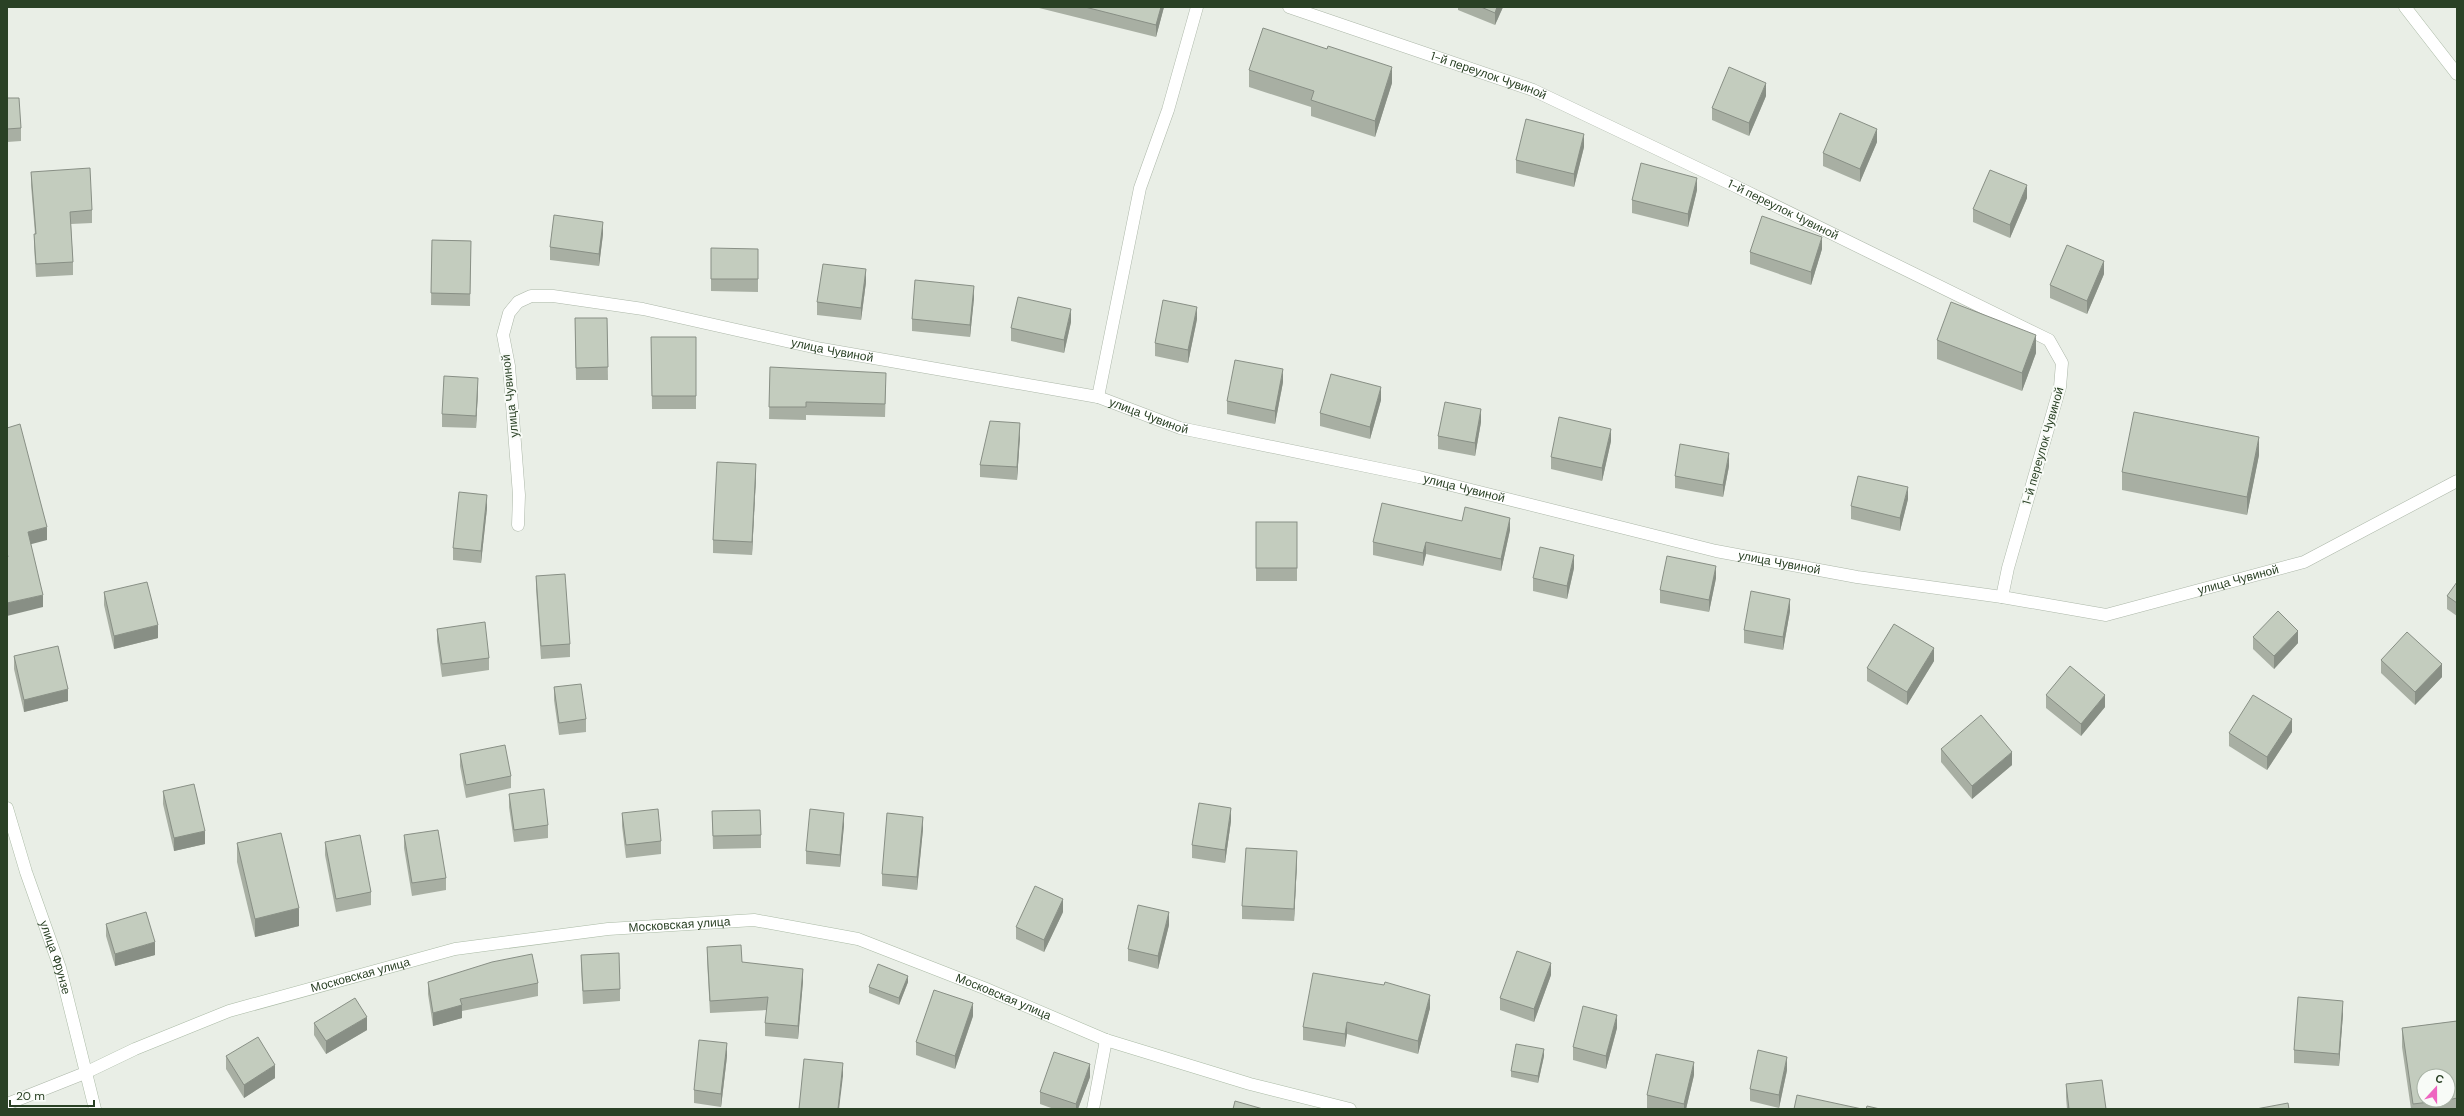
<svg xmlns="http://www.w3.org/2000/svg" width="2464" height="1116" font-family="'DM Sans',sans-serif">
<rect width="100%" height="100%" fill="#e9eee6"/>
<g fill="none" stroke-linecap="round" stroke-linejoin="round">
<g stroke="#acb7a8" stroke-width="13">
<g id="lane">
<polyline points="1098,397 1140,188 1168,110 1197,7"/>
<polyline points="1093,1109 1106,1040"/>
</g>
</g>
<g stroke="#acb7a8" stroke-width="13">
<g id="street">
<path id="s1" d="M1289 7 1533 90 1735 186 2049 340 2062 363 2060 387 2008 568 2002 597 2106 615 2304 562 2457 481"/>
<path id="s2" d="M518 525 519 495 509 366 503 335 509 313 518 302 531 296H553L643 309 822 349 1098 397 1180 428 1419 477 1716 551 1857 577 2002 597"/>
<polyline points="7,1104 85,1073"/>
</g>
</g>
<g stroke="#aabaa5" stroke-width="13">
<g id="secondary">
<polyline points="2405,7 2457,74"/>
<path id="s3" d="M7 808 26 872 60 968 95 1109"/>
<path id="s4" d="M85 1073 135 1049 229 1011 455 949 608 929 754 920 858 939 984 988 1106 1040 1250 1084 1350 1109"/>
</g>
</g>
<use href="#lane" stroke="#fff" stroke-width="12"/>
<use href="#street" stroke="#fff" stroke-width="12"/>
<use href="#secondary" stroke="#fff" stroke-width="12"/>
</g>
<g fill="#a8afa3" fill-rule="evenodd">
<polygon points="1035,7 1164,7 1156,37"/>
<polygon points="1458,7 1503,7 1495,25 1458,10"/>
<polygon points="1249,70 1392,83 1375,137 1311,116 1311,107 1249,87"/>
<polygon points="1766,96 1749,136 1712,120 1712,108"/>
<polygon points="7,98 21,128 21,141 7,142"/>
<polygon points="1877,142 1860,182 1823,166 1823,153"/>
<polygon points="1584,147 1574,187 1516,173 1516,160"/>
<polygon points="31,172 92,210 92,223 71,224 73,262 73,275 36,277 34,246 34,234 35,234 31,185"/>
<polygon points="1697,190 1688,227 1632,213 1632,200"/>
<polygon points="2027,198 2010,238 1973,222 1973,209"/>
<polygon points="603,234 599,266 550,260 550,247"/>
<polygon points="432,240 471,241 470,306 431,305"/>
<polygon points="758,249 758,292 711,291 711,279"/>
<polygon points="1822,249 1811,285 1750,264 1750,252"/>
<polygon points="2104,274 2087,314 2050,298 2050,285"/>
<polygon points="866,282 861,320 817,315 817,302"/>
<polygon points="974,298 970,337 912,331 912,319"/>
<polygon points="575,318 607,318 608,380 576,380"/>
<polygon points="1197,319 1188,363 1155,356 1155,343"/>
<polygon points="1071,322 1064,353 1011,341 1011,328"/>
<polygon points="651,337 696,337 696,409 652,409"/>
<polygon points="1937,340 2036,353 2022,391 1937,359"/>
<polygon points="770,367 886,385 885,417 806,415 806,420 769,419"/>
<polygon points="1283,382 1275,424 1227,414 1227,401"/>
<polygon points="478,390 476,428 442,427 442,414"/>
<polygon points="1381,400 1370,439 1320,426 1320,413"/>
<polygon points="1481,422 1475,456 1438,449 1438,436"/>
<polygon points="1020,436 1017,480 980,477 980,465"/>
<polygon points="1611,441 1602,481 1551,469 1551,457"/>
<polygon points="2259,455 2247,515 2122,490 2122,472"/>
<polygon points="1729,466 1723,497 1675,488 1675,476"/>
<polygon points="756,477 752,555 713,553 713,540"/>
<polygon points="1908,499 1900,531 1851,519 1851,506"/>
<polygon points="487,508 481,563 453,560 453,548"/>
<polygon points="1462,521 1510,530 1501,571 1426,554 1423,566 1373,555 1373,542"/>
<rect x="1256" y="522" width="41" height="59"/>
<polygon points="1574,568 1567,599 1533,591 1533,578"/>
<polygon points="536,576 570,644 570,657 541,659 536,589"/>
<polygon points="1716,578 1709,612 1660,603 1660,590"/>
<polygon points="2457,582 2457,616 2447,609 2447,596"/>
<polygon points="104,592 158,638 114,649 104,605"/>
<polygon points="1790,611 1783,650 1744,643 1744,630"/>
<polygon points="437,629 489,658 489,670 442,677 437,641"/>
<polygon points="2253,637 2298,643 2274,669 2253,649"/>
<polygon points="14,656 68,701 24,712 14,669"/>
<polygon points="2381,660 2442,677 2415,705 2381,673"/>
<polygon points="1934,661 1907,705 1867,681 1867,668"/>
<polygon points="554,687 586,719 586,732 559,735 554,700"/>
<polygon points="2046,695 2105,707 2081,736 2046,708"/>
<polygon points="2292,732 2267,770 2229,746 2229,733"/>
<polygon points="1941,749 2012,765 1972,799 1941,762"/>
<polygon points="460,754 511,776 511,788 466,798 460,766"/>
<polygon points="163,791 205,844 174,851 163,804"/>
<polygon points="509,794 548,825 548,838 514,842 509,807"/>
<polygon points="712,811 761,835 761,848 713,849"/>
<polygon points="622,813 661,841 661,854 626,858 622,826"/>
<polygon points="1231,821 1225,863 1192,858 1192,845"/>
<polygon points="844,825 840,867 806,864 806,851"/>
<polygon points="923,829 917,890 882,886 882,874"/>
<polygon points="404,835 446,878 446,890 412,896 404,848"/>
<polygon points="325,842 371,892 371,905 336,912 325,855"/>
<polygon points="237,843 299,926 255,937 237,862"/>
<polygon points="1297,863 1294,921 1242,919 1242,906"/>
<polygon points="1063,912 1044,952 1016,939 1016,927"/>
<polygon points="106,924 155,955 115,966 106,936"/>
<polygon points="1169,925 1158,969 1128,961 1128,949"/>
<polygon points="707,947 742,962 803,981 798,1039 765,1036 765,1023 767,1010 710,1013 707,960"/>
<polygon points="581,955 620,989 620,1001 583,1004 581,967"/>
<polygon points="1551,975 1534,1022 1500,1010 1500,998"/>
<polygon points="428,982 538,983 538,996 462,1011 462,1018 433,1026 428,994"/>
<polygon points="908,982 899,1005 869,993 869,987"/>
<polygon points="1430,1008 1418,1054 1347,1034 1345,1047 1303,1040 1303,1027"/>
<polygon points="2343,1014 2339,1066 2294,1063 2294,1050"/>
<polygon points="973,1016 955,1069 916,1055 916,1042"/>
<path d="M2457 1021V1109H2411L2402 1047V1028ZM2448 1076V1100H2424Z"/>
<polygon points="314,1023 367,1030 326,1054 314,1035"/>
<polygon points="1617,1028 1606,1069 1573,1060 1573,1047"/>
<polygon points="226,1056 275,1078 244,1098 226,1069"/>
<polygon points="727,1056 721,1107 694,1103 694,1090"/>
<polygon points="1544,1056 1538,1083 1511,1077 1511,1071"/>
<polygon points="1787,1070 1779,1108 1750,1101 1750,1089"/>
<polygon points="1694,1075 1686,1109 1652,1109 1647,1108 1647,1095"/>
<polygon points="1090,1077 1078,1109 1054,1109 1040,1104 1040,1092"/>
<polygon points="2066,1084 2106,1109 2067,1109 2066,1097"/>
</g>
<g fill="#888f85">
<polygon points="1161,7 1164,7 1156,37 1156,25"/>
<polygon points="1497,7 1503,7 1495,25 1495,13"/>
<polygon points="1392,67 1392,83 1375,137 1375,121"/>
<polygon points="1766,83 1766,96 1749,136 1749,123"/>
<polygon points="1877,129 1877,142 1860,182 1860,169"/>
<polygon points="1584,134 1584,147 1574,187 1574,174"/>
<polygon points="1697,178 1697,190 1688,227 1688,214"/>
<polygon points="2027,185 2027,198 2010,238 2010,225"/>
<polygon points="603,222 603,234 599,266 599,254"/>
<polygon points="1822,237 1822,249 1811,285 1811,272"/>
<polygon points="2104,261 2104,274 2087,314 2087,301"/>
<polygon points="866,269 866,282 861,320 861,308"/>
<polygon points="974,286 974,298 970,337 970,325"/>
<polygon points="1197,307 1197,319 1188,363 1188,350"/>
<polygon points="1071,309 1071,322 1064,353 1064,340"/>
<polygon points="2036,335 2036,353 2022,391 2022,373"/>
<polygon points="1283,369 1283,382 1275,424 1275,411"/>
<polygon points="478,378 478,390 476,428 476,416"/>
<polygon points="1381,387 1381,400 1370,439 1370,427"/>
<polygon points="1481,409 1481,422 1475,456 1475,443"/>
<polygon points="1020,423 1020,436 1017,480 1017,467"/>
<polygon points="1611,429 1611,441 1602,481 1602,468"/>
<polygon points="2259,437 2259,455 2247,515 2247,497"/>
<polygon points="1729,453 1729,466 1723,497 1723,485"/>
<polygon points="756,464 756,477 752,555 752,542"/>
<polygon points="1908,487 1908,499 1900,531 1900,518"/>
<polygon points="487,495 487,508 481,563 481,551"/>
<polygon points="1510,518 1510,530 1501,571 1501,559"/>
<polygon points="47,527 47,540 28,545 28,532"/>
<polygon points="1426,542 1426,554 1423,566 1423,553"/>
<polygon points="1574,555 1574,568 1567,599 1567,586"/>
<polygon points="1716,566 1716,578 1709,612 1709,600"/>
<polygon points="43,595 43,607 7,616 7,603"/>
<polygon points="1790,599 1790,611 1783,650 1783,637"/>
<polygon points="158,625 158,638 114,649 114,636"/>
<polygon points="2298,631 2298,643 2274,669 2274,656"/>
<polygon points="1934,648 1934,661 1907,705 1907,692"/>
<polygon points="2442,664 2442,677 2415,705 2415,692"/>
<polygon points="68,689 68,701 24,712 24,700"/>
<polygon points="2105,695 2105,707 2081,736 2081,724"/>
<polygon points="2292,719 2292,732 2267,770 2267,757"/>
<polygon points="2012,752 2012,765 1972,799 1972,786"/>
<polygon points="1231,808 1231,821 1225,863 1225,850"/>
<polygon points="844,813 844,825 840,867 840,855"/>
<polygon points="923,817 923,829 917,890 917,877"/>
<polygon points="205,831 205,844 174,851 174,838"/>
<polygon points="1297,851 1297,863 1294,921 1294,909"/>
<polygon points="1063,899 1063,912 1044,952 1044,940"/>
<polygon points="299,908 299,926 255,937 255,919"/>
<polygon points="1169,912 1169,925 1158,969 1158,956"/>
<polygon points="155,942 155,955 115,966 115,954"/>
<polygon points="1551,963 1551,975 1534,1022 1534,1009"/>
<polygon points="803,969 803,981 798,1039 798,1026"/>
<polygon points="908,976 908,982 899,1005 899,998"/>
<polygon points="1430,995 1430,1008 1418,1054 1418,1041"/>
<polygon points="2343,1001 2343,1014 2339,1066 2339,1054"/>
<polygon points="973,1003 973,1016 955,1069 955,1056"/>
<polygon points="462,1005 462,1018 433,1026 433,1013"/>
<polygon points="1617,1015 1617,1028 1606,1069 1606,1056"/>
<polygon points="367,1017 367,1030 326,1054 326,1041"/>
<polygon points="1347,1022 1347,1034 1345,1047 1345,1034"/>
<polygon points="727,1043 727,1056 721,1107 721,1094"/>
<polygon points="1544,1049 1544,1056 1538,1083 1538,1076"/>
<polygon points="1787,1057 1787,1070 1779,1108 1779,1095"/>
<polygon points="1694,1062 1694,1075 1686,1109 1684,1109 1684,1104"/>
<polygon points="843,1063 843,1076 839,1109 838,1109"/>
<polygon points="1090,1064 1090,1077 1078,1109 1076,1109 1076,1104"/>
<polygon points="275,1065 275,1078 244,1098 244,1085"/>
</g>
<g fill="#c3ccbe" stroke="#888f85">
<polygon points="1085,7 1161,7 1156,25"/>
<polygon points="1481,7 1497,7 1495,13"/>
<polygon points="1263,28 1327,49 1328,46 1392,67 1375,121 1311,100 1314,91 1249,70"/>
<polygon points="1729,67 1766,83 1749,123 1712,108"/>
<polygon points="7,98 19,98 21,128 7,129"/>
<polygon points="1840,113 1877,129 1860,169 1823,153"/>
<polygon points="1526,119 1584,134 1574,174 1516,160"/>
<polygon points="1641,163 1697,178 1688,214 1632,200"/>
<polygon points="90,168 92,210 70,212 73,262 36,264 34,234 36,234 31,172"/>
<polygon points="1990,170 2027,185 2010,225 1973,209"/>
<polygon points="554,215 603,222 599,254 550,247"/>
<polygon points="1762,216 1822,237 1811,272 1750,252"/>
<polygon points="432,240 471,241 470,294 431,293"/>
<polygon points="2067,245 2104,261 2087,301 2050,285"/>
<polygon points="711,248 758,249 758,279 711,279"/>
<polygon points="823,264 866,269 861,308 817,302"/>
<polygon points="915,280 974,286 970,325 912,319"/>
<polygon points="1018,297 1071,309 1064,340 1011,328"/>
<polygon points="1163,300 1197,307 1188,350 1155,343"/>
<polygon points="1951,302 2036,335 2022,373 1937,340"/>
<polygon points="575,318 607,318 608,367 576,368"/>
<polygon points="651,337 696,337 696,396 652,396"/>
<polygon points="1235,360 1283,369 1275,411 1227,401"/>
<polygon points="770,367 886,373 885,404 806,402 806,407 769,407"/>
<polygon points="1331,374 1381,387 1370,427 1320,413"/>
<polygon points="444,376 478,378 476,416 442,414"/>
<polygon points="1445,402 1481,409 1475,443 1438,436"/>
<polygon points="2134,412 2259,437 2247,497 2122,472"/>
<polygon points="1559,417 1611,429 1602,468 1551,457"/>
<polygon points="990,421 1020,423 1017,467 980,465"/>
<polygon points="20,424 47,527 28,532 43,595 7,603 7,558 8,557 7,553 7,428"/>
<polygon points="1680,444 1729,453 1723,485 1675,476"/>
<polygon points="717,462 756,464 752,542 713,540"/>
<polygon points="1858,476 1908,487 1900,518 1851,506"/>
<polygon points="459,492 487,495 481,551 453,548"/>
<polygon points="1382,503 1462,521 1465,507 1510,518 1501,559 1426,542 1423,553 1373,542"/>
<rect x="1256" y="522" width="41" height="46"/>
<polygon points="1540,547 1574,555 1567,586 1533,578"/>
<polygon points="1667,556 1716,566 1709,600 1660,590"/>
<polygon points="565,574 570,644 541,646 536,576"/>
<polygon points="147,582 158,625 114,636 104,592"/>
<polygon points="2457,582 2457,603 2447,596"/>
<polygon points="1751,591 1790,599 1783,637 1744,630"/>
<polygon points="2278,611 2298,631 2274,656 2253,637"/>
<polygon points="485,622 489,658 442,664 437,629"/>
<polygon points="1894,624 1934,648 1907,692 1867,668"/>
<polygon points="2407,632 2442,664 2415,692 2381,660"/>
<polygon points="58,646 68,689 24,700 14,656"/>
<polygon points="2070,666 2105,695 2081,724 2046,695"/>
<polygon points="581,684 586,719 559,723 554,687"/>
<polygon points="2253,695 2292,719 2267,757 2229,733"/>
<polygon points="1981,715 2012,752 1972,786 1941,749"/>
<polygon points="505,745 511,776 466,785 460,754"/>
<polygon points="194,784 205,831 174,838 163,791"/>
<polygon points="544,789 548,825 514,830 509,794"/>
<polygon points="1199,803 1231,808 1225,850 1192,845"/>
<polygon points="658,809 661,841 626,845 622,813"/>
<polygon points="810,809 844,813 840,855 806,851"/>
<polygon points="760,810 761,835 713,836 712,811"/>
<polygon points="887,813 923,817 917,877 882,874"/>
<polygon points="438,830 446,878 412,883 404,835"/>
<polygon points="281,833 299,908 255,919 237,843"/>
<polygon points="360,835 371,892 336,899 325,842"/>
<polygon points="1246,848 1297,851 1294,909 1242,906"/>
<polygon points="1035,886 1063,899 1044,940 1016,927"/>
<polygon points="1138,905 1169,912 1158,956 1128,949"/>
<polygon points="146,912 155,942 115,954 106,924"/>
<polygon points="741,945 742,962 803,969 798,1026 765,1023 768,997 710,1001 707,947"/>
<polygon points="1517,951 1551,963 1534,1009 1500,998"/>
<polygon points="619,953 620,989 583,991 581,955"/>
<polygon points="532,954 538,983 460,999 462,1005 433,1013 428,982 492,962"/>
<polygon points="878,964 908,976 899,998 869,987"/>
<polygon points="1313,973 1384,985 1385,982 1430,995 1418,1041 1347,1022 1345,1034 1303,1027"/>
<polygon points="934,990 973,1003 955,1056 916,1042"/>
<polygon points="2298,997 2343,1001 2339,1054 2294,1050"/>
<polygon points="355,998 367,1017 326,1041 314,1023"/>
<polygon points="1583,1006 1617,1015 1606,1056 1573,1047"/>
<polygon points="2457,1021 2457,1098 2448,1100 2448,1076 2424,1076 2424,1100 2446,1100 2413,1104 2402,1028"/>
<polygon points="258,1037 275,1065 244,1085 226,1056"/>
<polygon points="699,1040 727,1043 721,1094 694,1090"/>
<polygon points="1516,1044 1544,1049 1538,1076 1511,1071"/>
<polygon points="1758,1050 1787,1057 1779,1095 1750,1089"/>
<polygon points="1054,1052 1090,1064 1076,1104 1040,1092"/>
<polygon points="1656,1054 1694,1062 1684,1104 1647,1095"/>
<polygon points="804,1059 843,1063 838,1109 799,1109"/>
<polygon points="2102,1080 2106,1109 2069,1109 2066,1084"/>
<polygon points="1797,1095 1862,1109 1794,1109"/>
<polygon points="1235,1101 1263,1109 1233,1109"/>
<polygon points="2288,1103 2289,1109 2256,1109"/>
<polygon points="1867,1106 1880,1109 1866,1109"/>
</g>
<g text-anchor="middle" stroke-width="4" stroke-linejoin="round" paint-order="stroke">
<g font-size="12" fill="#2a4125" stroke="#f8fbf7">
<text dy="4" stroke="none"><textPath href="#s1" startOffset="211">1-й переулок Чувиной</textPath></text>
<text dy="4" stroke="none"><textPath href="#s1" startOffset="535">1-й переулок Чувиной</textPath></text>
<text dy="4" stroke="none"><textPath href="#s2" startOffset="549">улица Чувиной</textPath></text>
<text transform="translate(510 396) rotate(-96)" y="4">улица Чувиной</text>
<text dy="4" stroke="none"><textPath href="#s2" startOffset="873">улица Чувиной</textPath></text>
<text transform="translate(2043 446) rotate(-74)" y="4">1-й переулок Чувиной</text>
<text dy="4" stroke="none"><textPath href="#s2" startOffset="1197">улица Чувиной</textPath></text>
<text dy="4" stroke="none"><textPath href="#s2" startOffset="1521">улица Чувиной</textPath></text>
<text dy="4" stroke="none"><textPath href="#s1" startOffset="1342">улица Чувиной</textPath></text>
<text dy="4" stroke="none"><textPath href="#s4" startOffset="617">Московская улица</textPath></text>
<text dy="4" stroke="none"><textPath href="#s3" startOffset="157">улица Фрунзе</textPath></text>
<text dy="4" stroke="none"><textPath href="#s4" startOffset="293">Московская улица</textPath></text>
<text dy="4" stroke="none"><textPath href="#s4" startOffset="954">Московская улица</textPath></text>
</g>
</g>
<rect width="2464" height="1116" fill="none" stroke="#2a4125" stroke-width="16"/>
<g transform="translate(2436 1088) rotate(21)"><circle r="19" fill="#f8fbf7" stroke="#a6b1a3"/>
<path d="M0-3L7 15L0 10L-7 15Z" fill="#ee65c0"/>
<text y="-6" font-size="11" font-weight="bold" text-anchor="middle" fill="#2a4125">С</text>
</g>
<path d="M10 1100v6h84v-6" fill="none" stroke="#2a4125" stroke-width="2"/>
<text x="16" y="1100" font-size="12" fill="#2a4125" stroke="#f8fbf7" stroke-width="3" paint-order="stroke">20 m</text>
</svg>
